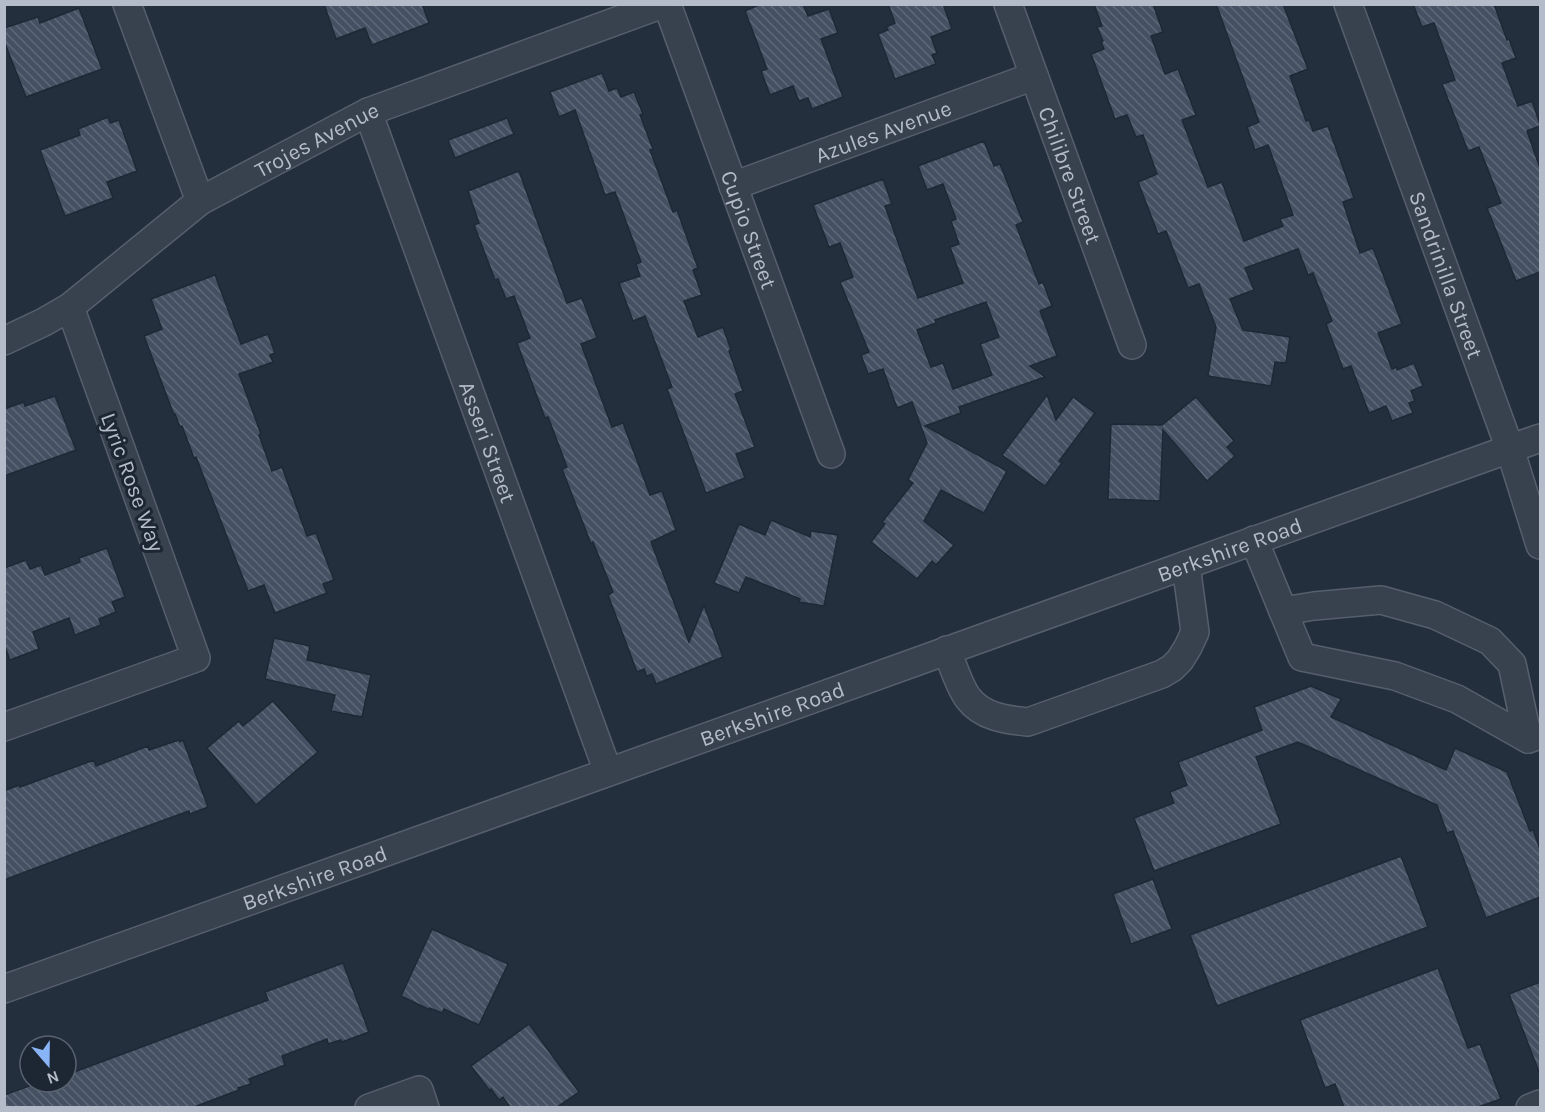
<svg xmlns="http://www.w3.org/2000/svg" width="1545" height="1112" font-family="Karla,sans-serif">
<defs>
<pattern id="building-back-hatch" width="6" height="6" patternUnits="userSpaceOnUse" patternTransform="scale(1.5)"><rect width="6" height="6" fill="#455162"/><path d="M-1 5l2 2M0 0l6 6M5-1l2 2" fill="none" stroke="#5d6877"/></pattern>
</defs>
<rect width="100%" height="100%" fill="#242f3e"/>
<g fill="url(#building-back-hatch)" stroke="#1f2835" stroke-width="1.5" fill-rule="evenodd">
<polygon points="324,4 422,4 429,23 372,45 365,28 336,39"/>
<polygon points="761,4 803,4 808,16 829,9 838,33 821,39 843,97 812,109 808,98 799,101 793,86 770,95 761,71 767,69 745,11"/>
<polygon points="888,4 943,4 952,29 931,37 937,53 932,55 936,64 895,79 878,34 888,30 886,27 895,23"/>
<polygon points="1094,4 1153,4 1163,32 1151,36 1165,74 1178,69 1196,115 1182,120 1208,187 1222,182 1244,241 1283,226 1280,219 1293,215 1268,145 1255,150 1247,127 1259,122 1216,4 1283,4 1308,69 1290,76 1306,121 1309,120 1313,131 1328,126 1354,198 1343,202 1360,253 1373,248 1402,324 1378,333 1392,369 1397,367 1397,370 1414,363 1423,386 1411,391 1415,401 1409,403 1413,413 1392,421 1386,406 1369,413 1351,366 1343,369 1326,324 1332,321 1313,273 1308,275 1298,249 1245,268 1254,290 1230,299 1243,330 1290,337 1286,363 1275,362 1271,386 1208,376 1216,327 1199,284 1188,288 1166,231 1158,234 1138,182 1157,174 1143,135 1136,137 1127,115 1115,119 1091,54 1104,49 1101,42 1103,41 1097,27 1102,26"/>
<polygon points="1413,4 1494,4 1507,40 1509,39 1516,58 1502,63 1518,106 1532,101 1540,124 1540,126 1527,131 1540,168 1540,272 1516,281 1487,208 1501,203 1479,147 1468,151 1442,84 1455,80 1434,23 1422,27"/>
<polygon points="79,8 102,69 26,97 4,41 4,28 38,17 40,23"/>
<polygon points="602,73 609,91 617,88 621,97 634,92 643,114 640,115 653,149 650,150 673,212 677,210 698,268 693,270 702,295 684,301 698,337 723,327 731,350 729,351 743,391 735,394 755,447 736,454 745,478 706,493 667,389 672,387 645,316 633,321 619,283 640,276 636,264 641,262 615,192 605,195 575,110 559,117 550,92"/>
<polygon points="108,117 110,123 119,120 137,171 107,182 113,198 65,216 40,150 80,135 78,129"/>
<polygon points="507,118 514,134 455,158 448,140"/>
<path d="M984 141 994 166 1000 164 1023 222 1016 225 1039 284 1043 282 1052 306 1040 311 1057 356 1030 366 1045 377 959 407 961 413 925 426 1007 471 984 513 941 490 924 521 954 545 936 565 932 561 917 579 871 542 885 524 882 522 913 483 908 480 927 443 912 402 897 408 883 369 868 374 861 355 869 352 840 282 853 277 840 243 829 247 813 205 883 179 892 204 885 206 918 298 963 283 950 247 959 244 951 221 956 219 943 184 927 190 918 166ZM986 302 999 337 980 344 992 375 953 389 943 363 931 367 917 330 936 323 935 320Z"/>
<polygon points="519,171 567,303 582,298 597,338 581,344 612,427 623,423 650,495 662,491 676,530 651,542 689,642 704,605 723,657 656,684 652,674 647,676 644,669 637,672 608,595 613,592 593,542 591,544 562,469 567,467 548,417 545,418 517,343 530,338 514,296 506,299 498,279 495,280 474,225 479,223 468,191"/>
<polygon points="215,275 241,344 268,334 275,353 270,355 273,362 239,374 261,434 259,435 272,471 282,467 307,536 316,533 334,580 323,584 327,593 275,613 264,585 248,591 196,457 194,458 182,426 180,427 175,414 174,415 144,336 162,329 151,299"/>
<polygon points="1047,395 1056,420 1073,397 1095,413 1059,461 1062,463 1045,486 1002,455"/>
<polygon points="55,396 76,450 4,476 4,409 24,402 25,406"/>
<polygon points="1196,397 1234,441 1227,447 1235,456 1207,481 1163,430 1160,501 1108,499 1111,424 1162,425"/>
<polygon points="771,520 810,537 811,531 838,535 824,606 799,602 800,599 746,577 739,593 714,583 739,524 765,535"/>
<polygon points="107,548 125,597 112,602 116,612 99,619 101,625 75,635 69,618 33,632 39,649 10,660 4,644 4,568 26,560 30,569 41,565 45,575 80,562 79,558"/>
<polygon points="274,638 310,646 307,660 371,675 362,717 331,711 335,695 265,679"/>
<polygon points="1311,686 1341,699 1331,717 1446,770 1455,748 1507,772 1530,831 1533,830 1540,849 1540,897 1486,918 1453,831 1447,833 1437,805 1298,742 1256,757 1281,824 1154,871 1134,818 1174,803 1170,792 1187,785 1178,762 1262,730 1254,707"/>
<polygon points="273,701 318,752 256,805 207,748 239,721 243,726"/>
<polygon points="179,740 180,742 183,740 208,807 190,814 189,811 134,831 4,880 4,791 19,785 20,787 94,760 96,766 148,746 149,750"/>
<polygon points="1401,856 1428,927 1217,1006 1190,935"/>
<polygon points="1153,879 1172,929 1131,944 1113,894"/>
<polygon points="432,929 508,964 479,1025 444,1009 442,1013 430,1008 430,1010 401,996"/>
<polygon points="343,963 369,1032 342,1042 341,1040 328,1044 327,1039 282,1056 285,1065 249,1079 251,1084 238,1088 239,1090 194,1107 4,1107 4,1095 40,1082 66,1082 66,1075 268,1000 265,992"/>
<polygon points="1438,968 1468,1048 1480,1044 1501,1099 1478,1107 1344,1107 1335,1084 1325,1088 1300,1020"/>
<polygon points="1540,982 1540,1072 1539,1072 1509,994"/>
<polygon points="529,1024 579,1092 557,1107 510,1107 503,1097 499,1100 491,1089 490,1091 471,1066"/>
</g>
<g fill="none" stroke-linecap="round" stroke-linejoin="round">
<g stroke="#565f6c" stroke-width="30">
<g id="minor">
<polyline points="127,4 200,201"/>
<path id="s1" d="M667 4 831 454"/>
<path id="s2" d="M1008 4 1132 345"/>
<path id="s3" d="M1348 4 1510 449 1540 545"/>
<path id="s4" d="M368 112 608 772"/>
<path id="s5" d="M733 186 1034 76"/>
<path id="s6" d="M4 341 44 322 70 307 200 201 368 112 663 4"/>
<polyline points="1254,540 1283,611 1314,606 1381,600 1435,615 1490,641 1512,664 1528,739"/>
<polyline points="1283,611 1302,657 1395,676 1457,699 1528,739 1537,736"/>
<path d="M947 650C952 664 960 688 968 698 982 717 1007 720 1028 722L1162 674 1172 668 1180 660 1188 647 1195 632 1186 565"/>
<polyline points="4,727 196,658 70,307"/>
<path id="s7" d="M4 989 1540 438"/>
<polyline points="369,1108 419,1090 425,1108"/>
<polyline points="1530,1108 1540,1104"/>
</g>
</g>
<use href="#minor" stroke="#38414e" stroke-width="27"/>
</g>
<g text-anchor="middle" stroke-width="6" stroke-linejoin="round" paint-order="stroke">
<g font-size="22" fill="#b4bcc9" stroke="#1d2633">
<text dy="8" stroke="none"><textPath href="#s5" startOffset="160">Azules Avenue</textPath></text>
<text dy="8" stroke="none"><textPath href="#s6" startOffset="374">Trojes Avenue</textPath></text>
<text dy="8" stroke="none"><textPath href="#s2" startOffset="182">Chilibre Street</textPath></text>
<text dy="8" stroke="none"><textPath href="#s1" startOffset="240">Cupio Street</textPath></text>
<text dy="8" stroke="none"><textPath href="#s3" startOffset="288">Sandrinilla Street</textPath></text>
<text dy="8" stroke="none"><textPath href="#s4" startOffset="351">Asseri Street</textPath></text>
<text transform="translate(133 482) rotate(70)" y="8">Lyric Rose Way</text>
<text dy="8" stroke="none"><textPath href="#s7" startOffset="1302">Berkshire Road</textPath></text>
<text dy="8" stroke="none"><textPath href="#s7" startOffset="816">Berkshire Road</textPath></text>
<text dy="8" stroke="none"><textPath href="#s7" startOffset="330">Berkshire Road</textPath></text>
</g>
</g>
<rect width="1545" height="1112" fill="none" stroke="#b4bcc9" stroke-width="12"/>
<g transform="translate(48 1064) rotate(160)"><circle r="28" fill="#1d2633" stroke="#59626f" stroke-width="1.5"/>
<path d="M0-4.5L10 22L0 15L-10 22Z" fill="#8ab4f8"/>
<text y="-9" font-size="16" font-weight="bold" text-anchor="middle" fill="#b4bcc9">N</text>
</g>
</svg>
